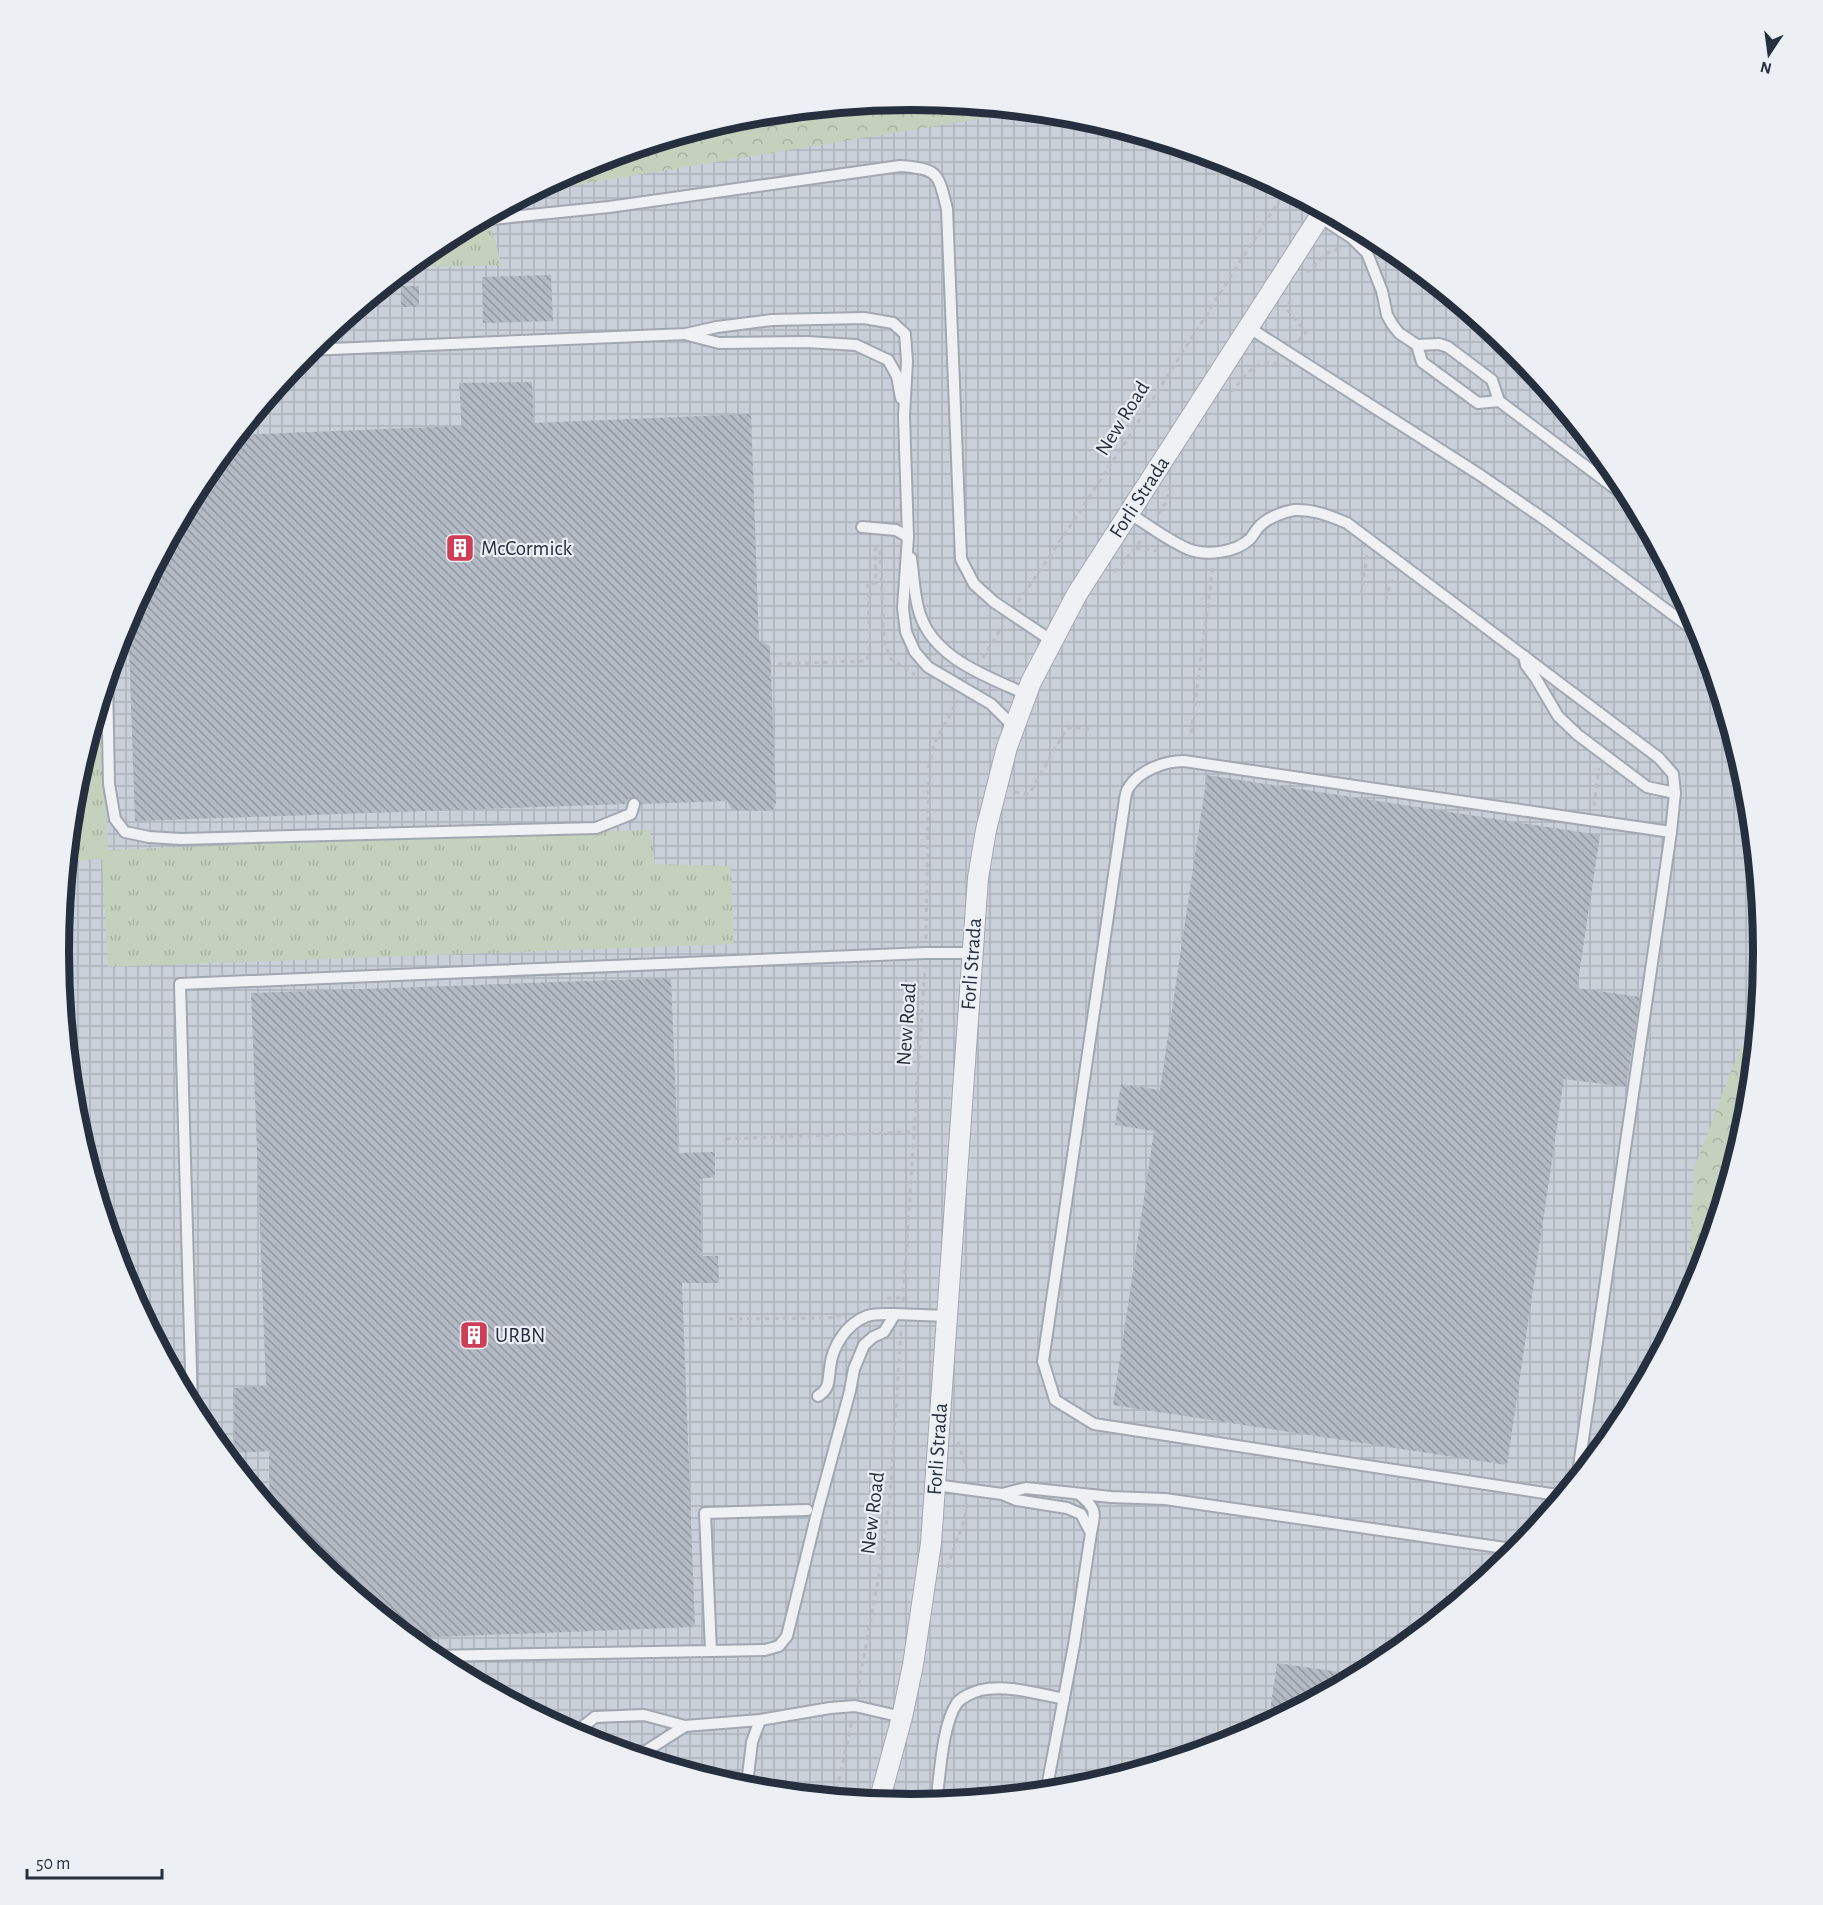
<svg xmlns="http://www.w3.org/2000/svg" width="1823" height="1905" font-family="'Alegreya Sans',sans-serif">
<defs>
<pattern id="industrial-grid" width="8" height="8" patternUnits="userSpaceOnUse" patternTransform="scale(1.5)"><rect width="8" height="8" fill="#cad0d9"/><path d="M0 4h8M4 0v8" fill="none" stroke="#adb3bb"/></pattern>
<pattern id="grass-tufts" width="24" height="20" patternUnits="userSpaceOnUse" patternTransform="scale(1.5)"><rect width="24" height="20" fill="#c3d1bd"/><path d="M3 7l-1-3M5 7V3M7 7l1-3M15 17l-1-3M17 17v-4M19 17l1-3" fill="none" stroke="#a7b4a3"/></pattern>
<pattern id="forest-crowns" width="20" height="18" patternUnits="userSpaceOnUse" patternTransform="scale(1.5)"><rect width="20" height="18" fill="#c3d1bd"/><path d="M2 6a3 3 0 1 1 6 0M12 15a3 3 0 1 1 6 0" fill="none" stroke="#a7b4a3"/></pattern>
<pattern id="building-back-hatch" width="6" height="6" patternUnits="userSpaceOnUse" patternTransform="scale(1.5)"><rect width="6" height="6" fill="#b4bac4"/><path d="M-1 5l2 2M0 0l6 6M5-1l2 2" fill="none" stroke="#9298a0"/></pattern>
</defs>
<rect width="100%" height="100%" fill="#dce1e7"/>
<circle fill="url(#industrial-grid)" cx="912" cy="960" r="846"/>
<g fill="url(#grass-tufts)">
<polygon points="491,224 501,265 407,268 438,243 470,226"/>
<polygon points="102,696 108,850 650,830 655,864 731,866 734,944 108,967 102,859 68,861 75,786"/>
</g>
<g fill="url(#forest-crowns)">
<polygon points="912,100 1028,111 533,192 585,164 745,116"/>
<polygon points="1759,1010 1748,1119 1699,1279 1688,1301 1694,1169 1733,1066"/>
</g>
<g fill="url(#building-back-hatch)">
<polygon points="551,275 553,321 483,323 482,277"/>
<rect x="401" y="286" width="18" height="21"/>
<polygon points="532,382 534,423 751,414 759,641 770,646 776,803 772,811 732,810 727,801 641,804 639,798 633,797 628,799 626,804 135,821 128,618 202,478 238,435 462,426 459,383"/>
<polygon points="1207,775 1600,835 1577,988 1640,997 1626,1087 1564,1079 1507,1465 1113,1405 1154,1131 1115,1125 1121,1084 1160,1090"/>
<polygon points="671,978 678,1153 715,1152 715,1177 700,1179 702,1256 718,1256 719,1283 682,1283 695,1627 408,1638 308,1555 270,1509 269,1451 235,1453 233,1388 266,1386 251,993"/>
<polygon points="1277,1663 1360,1675 1268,1725"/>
</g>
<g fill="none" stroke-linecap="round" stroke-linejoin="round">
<g stroke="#a2a8b1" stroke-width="14">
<g id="lane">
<polyline points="1320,217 1352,238 1367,253 1382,291 1387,315 1392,324 1399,333 1417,345 1422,362 1478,403 1499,401 1633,502"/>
<path d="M482 220 609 207 900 166C939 169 938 173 947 209L961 559 974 584 994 602 1052 641"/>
<polyline points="1248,327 1480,475 1547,521 1703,637"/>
<polyline points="688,335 719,343 807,342 856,345 888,360 897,376 901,398"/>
<polyline points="1417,345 1439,344 1448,347 1492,380 1499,401"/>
<polyline points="308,350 686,334 717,327 772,320 864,318 893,323 905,334 907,361 904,416 908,537 903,608 906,632 915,652 928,667 991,704 1014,727"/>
<path d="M1129 513C1148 525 1167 540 1188 549 1206 556 1235 553 1250 539 1253 536 1255 531 1258 528 1265 519 1282 512 1294 510 1314 509 1330 516 1347 523L1659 758 1673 774 1675 793 1671 832 1577 1480"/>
<polyline points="862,527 896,530 908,537"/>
<path d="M911 558C914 577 914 600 921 617 936 659 988 677 1026 694"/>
<polyline points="1524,656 1526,665 1535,677 1558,716 1578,735 1647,787 1675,793"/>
<polyline points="107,679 109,784 115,819 125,832 149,837 181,839 596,828 631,814 634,804"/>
<path d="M818 1396C830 1389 828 1381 830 1368 832 1347 846 1324 867 1316 876 1313 886 1314 895 1314"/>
<polyline points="192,1407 180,984 926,953 972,953"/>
<polyline points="935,1485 1002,1494 1016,1500 1067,1508 1081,1514 1091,1533 1074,1645 1046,1792"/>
<polyline points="1002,1494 1026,1488 1111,1497 1165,1499 1519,1550"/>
<path d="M1080 1495C1097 1509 1095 1512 1091 1533"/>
<path d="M1564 1496 1094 1424 1055 1400 1043 1361 1124 806C1125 800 1125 792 1129 787 1140 770 1165 761 1184 761L1671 832"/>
<polyline points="711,1651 765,1650 779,1646 787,1636 818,1509 850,1391 854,1369 864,1345 873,1337 884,1332 895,1314 947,1316"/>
<polyline points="430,1656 711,1651 705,1513 807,1510"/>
<polyline points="574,1734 595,1717 644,1715 685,1726 760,1720"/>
<polyline points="622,1752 646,1751 685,1726"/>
<polyline points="747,1784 752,1742 760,1720 830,1708 855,1706 902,1717"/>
<path d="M936 1803C940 1776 942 1725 957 1703 962 1697 973 1692 981 1690 1005 1684 1039 1694 1064 1699"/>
</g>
</g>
<g stroke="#a2a8b1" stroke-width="22">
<polyline id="street" points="879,1802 902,1717 913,1665 931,1543 978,878 986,830 1007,747 1031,682 1077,594 1324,210"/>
</g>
<g stroke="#bbbfc5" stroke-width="3" stroke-dasharray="4.5 4.5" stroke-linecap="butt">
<polyline points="1307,273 1327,253 1336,250 1341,245"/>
<polyline points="1290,301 1288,310 1306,332 1298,342"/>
<path d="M1231 392C1245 377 1256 357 1278 364"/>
<polyline points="1158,514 1166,502 1171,485"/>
<polyline points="1136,548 1158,551"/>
<polyline points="1115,572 1143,538"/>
<polyline points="1361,595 1367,554"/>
<polyline points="1386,600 1390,582 1397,578"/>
<path d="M1018 602C1112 468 1197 328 1286 190"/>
<polyline points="983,658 1003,625"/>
<polyline points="778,664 866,661 870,655 868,583 876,583 875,549 880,549 884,641 891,659 915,675"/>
<polyline points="1191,733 1213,567"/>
<polyline points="1015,792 1029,794 1066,730 1072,727 1089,729"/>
<polyline points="1594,806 1599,768"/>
<polyline points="926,939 929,763 935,742 958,700"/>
<polyline points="726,1139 913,1132"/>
<polyline points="887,1298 903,1298"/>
<polyline points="903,1301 925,966"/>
<polyline points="729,1319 822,1318 836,1317 842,1314"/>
<polyline points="958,1442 969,1476"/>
<polyline points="947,1568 965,1518 967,1503"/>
<polyline points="857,1693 880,1570 890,1497 901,1331"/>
<polyline points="903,1789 906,1805"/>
<polyline points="835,1798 852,1721"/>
</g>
<use href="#lane" stroke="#eff1f5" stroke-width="10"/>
<use href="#street" stroke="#eff1f5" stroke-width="20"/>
</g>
<defs>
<g id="building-square" transform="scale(1.5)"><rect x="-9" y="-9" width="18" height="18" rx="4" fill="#cf3e58" stroke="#ecf0f5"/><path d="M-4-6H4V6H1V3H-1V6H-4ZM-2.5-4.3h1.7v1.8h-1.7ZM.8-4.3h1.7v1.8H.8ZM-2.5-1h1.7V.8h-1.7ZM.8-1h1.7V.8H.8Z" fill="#fff"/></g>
</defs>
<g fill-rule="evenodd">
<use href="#building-square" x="460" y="548"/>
<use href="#building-square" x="474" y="1335"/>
</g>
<g text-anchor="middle" stroke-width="4.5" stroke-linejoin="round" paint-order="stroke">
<g font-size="21" fill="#262f3d" stroke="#ecf0f5">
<text transform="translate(1122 418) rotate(-58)" y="7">New Road</text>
<text transform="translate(1139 497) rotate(-57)" y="7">Forli Strada</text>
<text transform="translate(971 964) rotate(-86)" y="7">Forli Strada</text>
<text transform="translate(906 1024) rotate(-86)" y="7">New Road</text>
<text transform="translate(937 1449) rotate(-86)" y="7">Forli Strada</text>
<text transform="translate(872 1513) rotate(-83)" y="7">New Road</text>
</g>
<g font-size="21" fill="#262f3d" stroke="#ecf0f5" text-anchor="start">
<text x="481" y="555">McCormick</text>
<text x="495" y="1342">URBN</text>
</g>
</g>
<path d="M0 0H1823V1905H0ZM69 952a842 842 0 1 1 1684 0a842 842 0 1 1-1684 0Z" fill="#ecf0f5" fill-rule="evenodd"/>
<path fill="none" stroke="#262f3d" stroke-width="8" d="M69 952a842 842 0 1 1 1684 0a842 842 0 1 1-1684 0Z"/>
<g transform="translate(1769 54) rotate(193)" stroke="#ecf0f5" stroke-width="4.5" paint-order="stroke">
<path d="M0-4.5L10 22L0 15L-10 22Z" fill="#262f3d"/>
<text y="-9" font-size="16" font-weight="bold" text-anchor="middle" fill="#262f3d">N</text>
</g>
<path d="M27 1869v9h135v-9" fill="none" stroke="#262f3d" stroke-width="3"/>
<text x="36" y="1869" font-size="18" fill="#262f3d" stroke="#ecf0f5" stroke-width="4.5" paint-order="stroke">50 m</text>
</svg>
